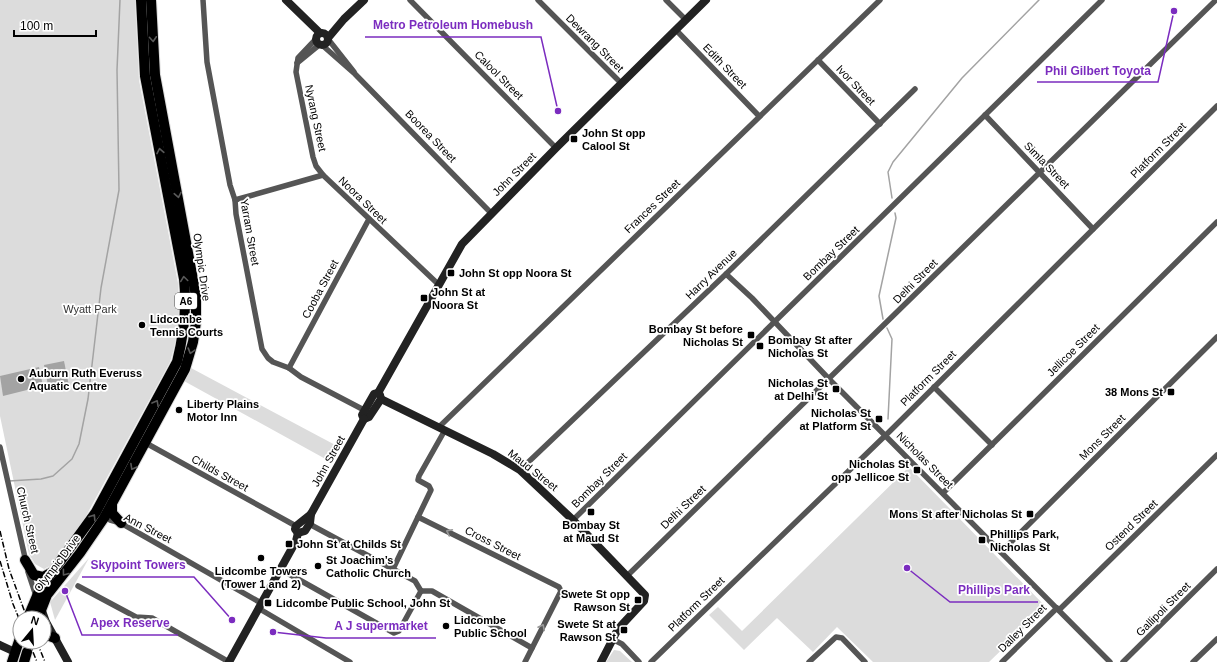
<svg xmlns="http://www.w3.org/2000/svg" width="1217" height="662" font-family="Arial,sans-serif">
<rect width="100%" height="100%" fill="#fff"/>
<g fill="#dcdcdc">
<path d="M0 0H135L139 80 178 283C180 313 179 333 170 362L86 516 55 563 44 569 35 564 29 554 0 416Z"/>
<polygon points="191,368 339,447 331,462 184,381"/>
<polygon points="909,467 1046,607 989,662 873,662 837,627 813,652 777,618 744,650 709,615 718,607 742,631"/>
<polygon points="89,558 55,620 50,602"/>
<polygon points="614,650 620,651 632,662 606,662"/>
</g>
<g fill="#a3a3a3">
<polygon points="64,361 69,386 49,390 44,365"/>
<polygon points="39,367 43,386 3,396 0,376"/>
</g>
<g fill="none" stroke-linecap="round" stroke-linejoin="round">
<g stroke="#a3a3a3" stroke-width="1.5">
<polyline points="892,198 888,172 893,162 962,78 1039,0"/>
<polyline points="883,319 879,296 896,218 895,213"/>
<polyline points="887,328 892,339 888,419"/>
<polyline points="9,481 41,479 53,476 72,459 79,444 88,399 101,288 119,190 117,70 120,0"/>
</g>
<polyline stroke="#d9d9d9" stroke-width="10" stroke-dasharray="10 5" stroke-linecap="butt" points="27,652 30,642"/>
<g stroke="#dbdbdb" stroke-width="12">
<g id="highway">
<polyline points="112,504 112,513 121,523"/>
<polyline points="25,560 34,575 43,577 52,572"/>
<path d="M29 615 40 589 96 512 177 362C184 334 187 308 184 279L145 76 141 0"/>
<polyline points="38,618 47,595 80,553 104,518 185,369 193,342 196,322 196,296 155,75 151,0"/>
<polyline points="44,634 55,638"/>
<polyline points="12,662 20,638"/>
<polyline points="24,662 27,652"/>
</g>
</g>
<g stroke="#555" stroke-width="5.5">
<polyline points="203,0 207,62 230,185 235,200 236,214 262,349 268,358 273,362 289,368 301,377 364,410"/>
<polyline points="410,0 556,148"/>
<polyline points="538,0 621,83"/>
<polyline points="666,0 686,20"/>
<polyline points="676,30 759,116"/>
<polyline points="328,39 354,72"/>
<polyline points="315,40 298,58 296,72 313,157 316,166 323,175"/>
<polyline points="322,45 355,74 491,213"/>
<polyline points="818,60 880,124"/>
<polyline points="297,63 319,45"/>
<polyline points="985,115 1093,229"/>
<polyline points="235,200 323,175 438,284"/>
<polyline points="726,274 752,298 829,379 1110,662"/>
<polyline points="289,368 369,219"/>
<polyline points="934,387 992,445"/>
<polyline points="439,427 880,0"/>
<polyline points="144,442 296,526"/>
<polyline points="0,447 26,562"/>
<polyline points="520,470 726,274 915,89"/>
<polyline points="944,492 1217,222"/>
<polyline points="418,517 559,587 561,591 525,662"/>
<polyline points="110,520 121,523 261,603"/>
<polyline points="573,520 1102,0"/>
<polyline points="310,523 313,526 415,581 421,591"/>
<polyline points="1001,552 1217,337"/>
<polyline points="280,569 394,633 399,631 421,591"/>
<polyline points="393,569 431,490 429,486 418,480 419,476 445,430"/>
<polyline points="28,572 36,596"/>
<polyline points="628,575 1216,0"/>
<polyline points="78,586 136,617 152,618 229,662"/>
<polyline points="421,591 432,591 532,648"/>
<polyline points="258,608 350,662"/>
<polyline points="1059,610 1217,455"/>
<polyline points="612,639 622,644 639,662"/>
<polyline points="651,662 890,431 1217,106"/>
<polyline points="809,662 836,637 842,638 865,662"/>
<polyline points="1002,662 1057,608"/>
<polyline points="1123,662 1217,569"/>
<polyline points="1193,662 1217,639"/>
</g>
<g stroke="#222" stroke-width="8">
<polyline points="286,0 320,33"/>
<circle cx="322" cy="39" r="6"/>
<polyline points="328,38 344,19 364,0"/>
<polyline points="378,393 462,244 556,148 706,0"/>
<polyline points="381,399 493,454 520,470 573,520 645,595 644,601 618,629 601,662"/>
<polyline points="364,419 369,417 381,399 380,395"/>
<polyline points="364,419 362,415 374,394 378,393"/>
<polyline points="298,533 295,529 296,526 311,514 364,419"/>
<polyline points="298,533 305,531 310,523 311,514"/>
<polyline points="41,608 46,622 68,662"/>
<polyline points="0,645 15,652"/>
<polyline points="229,662 296,541 298,533"/>
</g>
<use href="#highway" stroke="#000" stroke-width="10"/>
<g stroke="#000" stroke-width="1.5" stroke-dasharray="6 2 1 2" stroke-linecap="butt">
<polyline points="0,531 9,569 27,618"/>
<polyline points="0,561 13,604 20,621"/>
<polyline points="29,642 37,662"/>
<polyline points="37,642 45,662"/>
</g>
</g>
<defs><path id="oneway-chevron" d="M-2-3.5L2.5 0L-2 3.5" fill="none" stroke-width="1.6" stroke-linecap="round" stroke-linejoin="round"/></defs>
<g stroke="#595959">
<use href="#oneway-chevron" transform="translate(153 39) rotate(86)"/>
<use href="#oneway-chevron" transform="translate(160 151) rotate(-101)"/>
<use href="#oneway-chevron" transform="translate(178 195) rotate(79)"/>
<use href="#oneway-chevron" transform="translate(184 279) rotate(-98)"/>
<use href="#oneway-chevron" transform="translate(191 351) rotate(106)"/>
<use href="#oneway-chevron" transform="translate(156 403) rotate(-61)"/>
<use href="#oneway-chevron" transform="translate(133 467) rotate(119)"/>
<use href="#oneway-chevron" transform="translate(93 517) rotate(-57)"/>
<use href="#oneway-chevron" transform="translate(65 573) rotate(127)"/>
</g>
<g stroke="#999">
<use href="#oneway-chevron" transform="translate(449 532) rotate(-153)"/>
<use href="#oneway-chevron" transform="translate(542 627) rotate(-63)"/>
</g>
<g fill="#000" stroke="#fff" stroke-width="1.5">
<rect x="570" y="135" width="8" height="8" rx="2"/>
<rect x="447" y="269" width="8" height="8" rx="2"/>
<rect x="420" y="294" width="8" height="8" rx="2"/>
<circle cx="142" cy="325" r="4"/>
<rect x="747" y="331" width="8" height="8" rx="2"/>
<rect x="756" y="342" width="8" height="8" rx="2"/>
<circle cx="21" cy="379" r="4"/>
<rect x="832" y="385" width="8" height="8" rx="2"/>
<rect x="1167" y="388" width="8" height="8" rx="2"/>
<circle cx="179" cy="410" r="4"/>
<rect x="875" y="415" width="8" height="8" rx="2"/>
<rect x="913" y="466" width="8" height="8" rx="2"/>
<rect x="587" y="508" width="8" height="8" rx="2"/>
<rect x="1026" y="510" width="8" height="8" rx="2"/>
<rect x="978" y="536" width="8" height="8" rx="2"/>
<rect x="285" y="540" width="8" height="8" rx="2"/>
<circle cx="261" cy="558" r="4"/>
<circle cx="318" cy="566" r="4"/>
<rect x="634" y="596" width="8" height="8" rx="2"/>
<rect x="264" y="599" width="8" height="8" rx="2"/>
<circle cx="446" cy="626" r="4"/>
<rect x="620" y="626" width="8" height="8" rx="2"/>
</g>
<g text-anchor="middle" stroke-width="3.5" stroke-linejoin="round" paint-order="stroke">
<rect fill="#fff" stroke="#4c4c4c" stroke-width="1" x="175" y="293" width="22" height="16" rx="3"/>
<g font-size="10" font-weight="bold" fill="#000">
<text x="186" y="305">A6</text>
</g>
<g font-size="11" fill="#000" stroke="#fff">
<text transform="translate(595 43) rotate(45)" y="4">Dewrang Street</text>
<text transform="translate(725 66) rotate(46)" y="4">Edith Street</text>
<text transform="translate(499 75) rotate(45)" y="4">Calool Street</text>
<text transform="translate(856 85) rotate(46)" y="4">Ivor Street</text>
<text transform="translate(316 118) rotate(78)" y="4">Nyrang Street</text>
<text transform="translate(431 136) rotate(46)" y="4">Boorea Street</text>
<text transform="translate(1158 150) rotate(-45)" y="4">Platform Street</text>
<text transform="translate(1047 165) rotate(46)" y="4">Simla Street</text>
<text transform="translate(514 174) rotate(-45)" y="4">John Street</text>
<text transform="translate(363 200) rotate(44)" y="4">Noora Street</text>
<text transform="translate(652 206) rotate(-44)" y="4">Frances Street</text>
<text transform="translate(250 232) rotate(80)" y="4">Yarram Street</text>
<text transform="translate(831 253) rotate(-44)" y="4">Bombay Street</text>
<text transform="translate(202 267) rotate(82)" y="4">Olympic Drive</text>
<text transform="translate(711 274) rotate(-44)" y="4">Harry Avenue</text>
<text transform="translate(915 281) rotate(-45)" y="4">Delhi Street</text>
<text transform="translate(320 289) rotate(-62)" y="4">Cooba Street</text>
<text transform="translate(1073 350) rotate(-45)" y="4">Jellicoe Street</text>
<text transform="translate(928 378) rotate(-45)" y="4">Platform Street</text>
<text transform="translate(1102 437) rotate(-45)" y="4">Mons Street</text>
<text transform="translate(925 460) rotate(45)" y="4">Nicholas Street</text>
<text transform="translate(328 461) rotate(-61)" y="4">John Street</text>
<text transform="translate(533 470) rotate(38)" y="4">Maud Street</text>
<text transform="translate(220 473) rotate(29)" y="4">Childs Street</text>
<text transform="translate(599 480) rotate(-45)" y="4">Bombay Street</text>
<text transform="translate(683 507) rotate(-44)" y="4">Delhi Street</text>
<text transform="translate(28 520) rotate(77)" y="4">Church Street</text>
<text transform="translate(1131 525) rotate(-44)" y="4">Ostend Street</text>
<text transform="translate(148 528) rotate(27)" y="4">Ann Street</text>
<text transform="translate(493 543) rotate(27)" y="4">Cross Street</text>
<text transform="translate(57 563) rotate(-53)" y="4">Olympic Drive</text>
<text transform="translate(696 604) rotate(-44)" y="4">Platform Street</text>
<text transform="translate(1163 609) rotate(-45)" y="4">Gallipoli Street</text>
<text transform="translate(1022 628) rotate(-45)" y="4">Dalley Street</text>
</g>
<g font-size="11" font-weight="bold" fill="#000" stroke="#fff" text-anchor="start">
<text x="582" y="137">John St opp<tspan x="582" dy="13">Calool St</tspan></text>
<text x="459" y="277">John St opp Noora St</text>
<text x="432" y="296">John St at<tspan x="432" dy="13">Noora St</tspan></text>
<text x="150" y="323">Lidcombe<tspan x="150" dy="13">Tennis Courts</tspan></text>
<text x="743" y="333" text-anchor="end">Bombay St before<tspan x="743" dy="13">Nicholas St</tspan></text>
<text x="768" y="344">Bombay St after<tspan x="768" dy="13">Nicholas St</tspan></text>
<text x="29" y="377">Auburn Ruth Everuss<tspan x="29" dy="13">Aquatic Centre</tspan></text>
<text x="828" y="387" text-anchor="end">Nicholas St<tspan x="828" dy="13">at Delhi St</tspan></text>
<text x="1163" y="396" text-anchor="end">38 Mons St</text>
<text x="187" y="408">Liberty Plains<tspan x="187" dy="13">Motor Inn</tspan></text>
<text x="871" y="417" text-anchor="end">Nicholas St<tspan x="871" dy="13">at Platform St</tspan></text>
<text x="909" y="468" text-anchor="end">Nicholas St<tspan x="909" dy="13">opp Jellicoe St</tspan></text>
<text x="1022" y="518" text-anchor="end">Mons St after Nicholas St</text>
<text x="591" y="529" text-anchor="middle">Bombay St<tspan x="591" dy="13">at Maud St</tspan></text>
<text x="990" y="538">Phillips Park,<tspan x="990" dy="13">Nicholas St</tspan></text>
<text x="297" y="548">John St at Childs St</text>
<text x="326" y="564">St Joachim’s<tspan x="326" dy="13">Catholic Church</tspan></text>
<text x="261" y="575" text-anchor="middle">Lidcombe Towers<tspan x="261" dy="13">(Tower 1 and 2)</tspan></text>
<text x="630" y="598" text-anchor="end">Swete St opp<tspan x="630" dy="13">Rawson St</tspan></text>
<text x="276" y="607">Lidcombe Public School, John St</text>
<text x="454" y="624">Lidcombe<tspan x="454" dy="13">Public School</tspan></text>
<text x="616" y="628" text-anchor="end">Swete St at<tspan x="616" dy="13">Rawson St</tspan></text>
</g>
<g font-size="11" fill="#333" stroke="#fff">
<text x="90" y="313">Wyatt Park</text>
</g>
</g>
<path fill="none" stroke="#7b2cbf" stroke-width="1.5" d="M558 111L541 37H365M1174 11L1158 82H1037M232 620L194 577H82M907 568L950 602H1038M65 591L82 635H178M273 632L326 638H436"/>
<g fill="#7b2cbf" stroke="#fff" stroke-width="1.5">
<circle cx="558" cy="111" r="4"/>
<circle cx="1174" cy="11" r="4"/>
<circle cx="232" cy="620" r="4"/>
<circle cx="907" cy="568" r="4"/>
<circle cx="65" cy="591" r="4"/>
<circle cx="273" cy="632" r="4"/>
</g>
<g font-size="12" text-anchor="middle" font-weight="bold" fill="#7b2cbf" stroke="#fff" stroke-width="3.5" stroke-linejoin="round" paint-order="stroke">
<text x="453" y="29">Metro Petroleum Homebush</text>
<text x="1098" y="75">Phil Gilbert Toyota</text>
<text x="138" y="569">Skypoint Towers</text>
<text x="994" y="594">Phillips Park</text>
<text x="130" y="627">Apex Reserve</text>
<text x="381" y="630">A J supermarket</text>
</g>
<g transform="translate(32 630) rotate(18)"><circle r="19" fill="#ffffff" stroke="#999999"/>
<path d="M0-3L7 15L0 10L-7 15Z" fill="#000000"/>
<text y="-6" font-size="11" font-weight="bold" text-anchor="middle" fill="#000000">N</text>
</g>
<path d="M14 30v6h82v-6" fill="none" stroke="#000000" stroke-width="2"/>
<text x="20" y="30" font-size="12" fill="#000000" stroke="#ffffff" stroke-width="3" paint-order="stroke">100 m</text>
</svg>
